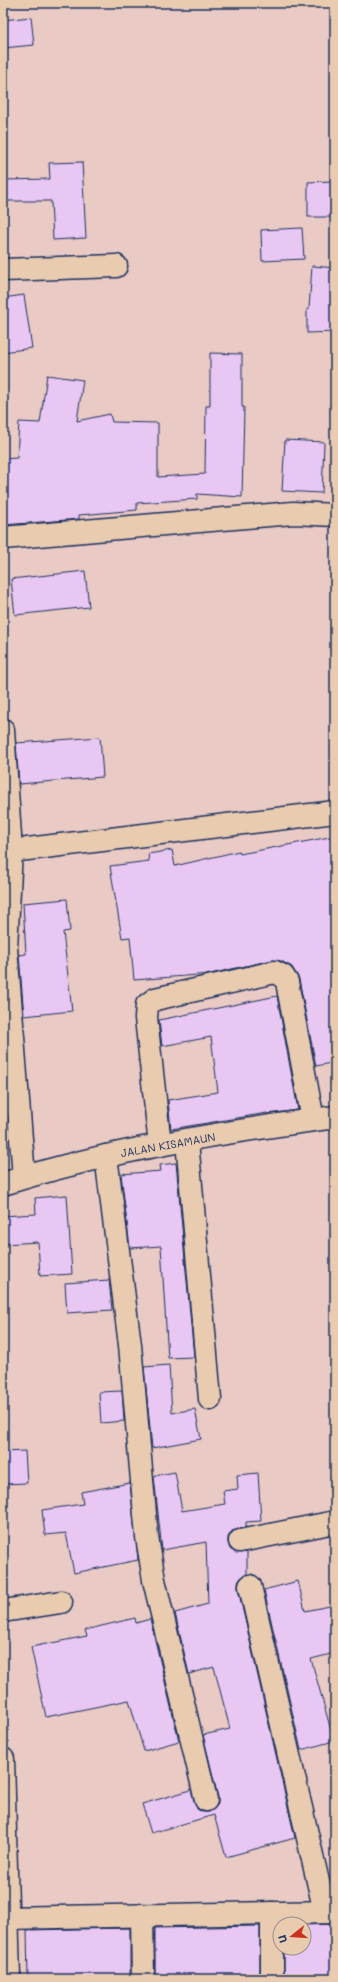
<svg xmlns="http://www.w3.org/2000/svg" width="338" height="1982" font-family="Mali,sans-serif">
<rect width="100%" height="100%" fill="#e9cac4"/>
<filter id="ink" filterUnits="userSpaceOnUse"><feTurbulence type="fractalNoise" baseFrequency=".025" numOctaves="2"/><feDisplacementMap in="SourceGraphic" scale="8" xChannelSelector="R" yChannelSelector="G"/><feConvolveMatrix kernelMatrix="1 2 1 2 8 2 1 2 1" color-interpolation-filters="sRGB"/></filter>
<g filter="url(#ink)">
<g fill="#e9c7f3" stroke="#1b2f5e">
<polygon points="31,17 34,45 3,48 3,20"/>
<polygon points="82,162 86,238 53,240 51,201 3,201 3,180 50,179 49,163"/>
<polygon points="335,181 335,217 308,217 308,182"/>
<polygon points="302,228 304,259 262,261 261,230"/>
<polygon points="312,266 335,268 335,332 307,333 307,309 309,309"/>
<polygon points="24,295 32,348 3,352 3,298"/>
<polygon points="210,353 242,354 242,407 244,407 242,497 197,494 197,499 137,503 137,510 79,515 79,519 3,525 3,459 17,458 19,422 40,423 47,375 83,380 77,421 110,414 112,422 158,423 158,477 205,474 206,406 210,406"/>
<polygon points="285,440 324,442 322,493 282,491"/>
<polygon points="85,571 89,607 15,615 11,579"/>
<polygon points="100,737 103,777 19,784 16,743"/>
<polygon points="335,836 335,1062 316,1066 299,979 292,967 281,961 272,960 210,974 134,980 130,937 122,938 110,866 149,861 148,854 172,850 175,866 239,851 240,854"/>
<polygon points="67,899 70,931 63,932 72,1011 24,1016 19,955 26,954 23,903"/>
<polygon points="277,996 298,1110 268,1114 267,1113 171,1129 168,1100 218,1092 211,1037 162,1046 159,1020"/>
<polygon points="176,1163 194,1357 168,1358 161,1246 130,1248 121,1174 161,1171 160,1165"/>
<polygon points="67,1195 72,1274 40,1276 38,1242 3,1244 3,1216 36,1214 35,1198"/>
<polygon points="109,1280 112,1310 67,1313 65,1283"/>
<polygon points="169,1365 172,1413 195,1409 201,1439 152,1448 144,1367"/>
<polygon points="122,1391 124,1421 101,1423 99,1392"/>
<polygon points="25,1451 27,1483 3,1484 3,1452"/>
<polygon points="175,1472 182,1511 225,1504 223,1491 238,1489 237,1475 258,1473 261,1521 246,1522 246,1527 232,1531 228,1537 228,1543 230,1549 236,1553 247,1552 247,1574 242,1577 238,1582 238,1589 295,1838 226,1857 214,1815 151,1833 142,1804 191,1790 197,1809 203,1812 209,1812 214,1809 218,1804 218,1797 203,1735 230,1729 214,1667 189,1674 175,1613 208,1604 206,1542 162,1550 154,1476"/>
<polygon points="130,1483 138,1560 74,1573 66,1533 45,1535 42,1510 83,1504 81,1492"/>
<polygon points="298,1581 305,1611 335,1605 335,1653 311,1659 334,1741 301,1750 264,1590"/>
<polygon points="135,1618 136,1623 150,1619 179,1741 144,1751 129,1700 46,1717 31,1647 87,1636 85,1630"/>
<polygon points="335,1924 335,1979 284,1979 284,1948 304,1948 304,1925"/>
<polygon points="260,1926 260,1979 155,1979 155,1928"/>
<polygon points="130,1928 130,1979 28,1979 27,1930"/>
</g>
<g fill="none" stroke-linecap="round" stroke-linejoin="round">
<g stroke="#1b2f5e" stroke-width="25">
<g id="street">
<polyline points="3,270 116,266"/>
<polyline points="3,538 293,513 335,515"/>
<polyline points="3,730 11,851 6,948 24,1177"/>
<polyline points="11,851 335,812"/>
<polyline points="187,1141 210,1399"/>
<polyline points="160,1145 146,1018 147,1005 155,999 275,972 283,976 287,982 313,1120"/>
<polyline points="106,1156 130,1345 147,1537 154,1580 206,1800"/>
<path d="M3 1184C109 1150 225 1132 335 1117"/>
<polyline points="240,1541 335,1522"/>
<polyline points="250,1586 325,1912"/>
<polyline points="3,1611 61,1602"/>
<polyline points="3,1759 9,1979"/>
<polyline points="272,1913 272,1979"/>
<polyline points="142,1915 143,1979"/>
<polyline points="3,1918 335,1912"/>
</g>
</g>
<use href="#street" stroke="#e9ccb0" stroke-width="22"/>
</g>
</g>
<g text-anchor="middle" stroke-width="3.5" stroke-linejoin="round" paint-order="stroke">
<g font-size="11" fill="#1b2f5e" stroke="#e9ccb0">
<text transform="translate(168 1145) rotate(-10)" y="4">JALAN KISAMAUN</text>
</g>
</g>
<rect width="338" height="1982" fill="none" stroke="#e9ccb0" stroke-width="16"/>
<rect x="8" y="8" width="322" height="1966" fill="none" stroke="#1b2f5e" stroke-width="1.5" filter="url(#ink)"/>
<g transform="translate(292 1936) rotate(253)"><circle r="19" fill="#e9ccb0" stroke="#978d8f"/>
<path d="M0-3L7 15L0 10L-7 15Z" fill="#c8321e"/>
<text y="-6" font-size="11" font-weight="bold" text-anchor="middle" fill="#1b2f5e">U</text>
</g>
</svg>
